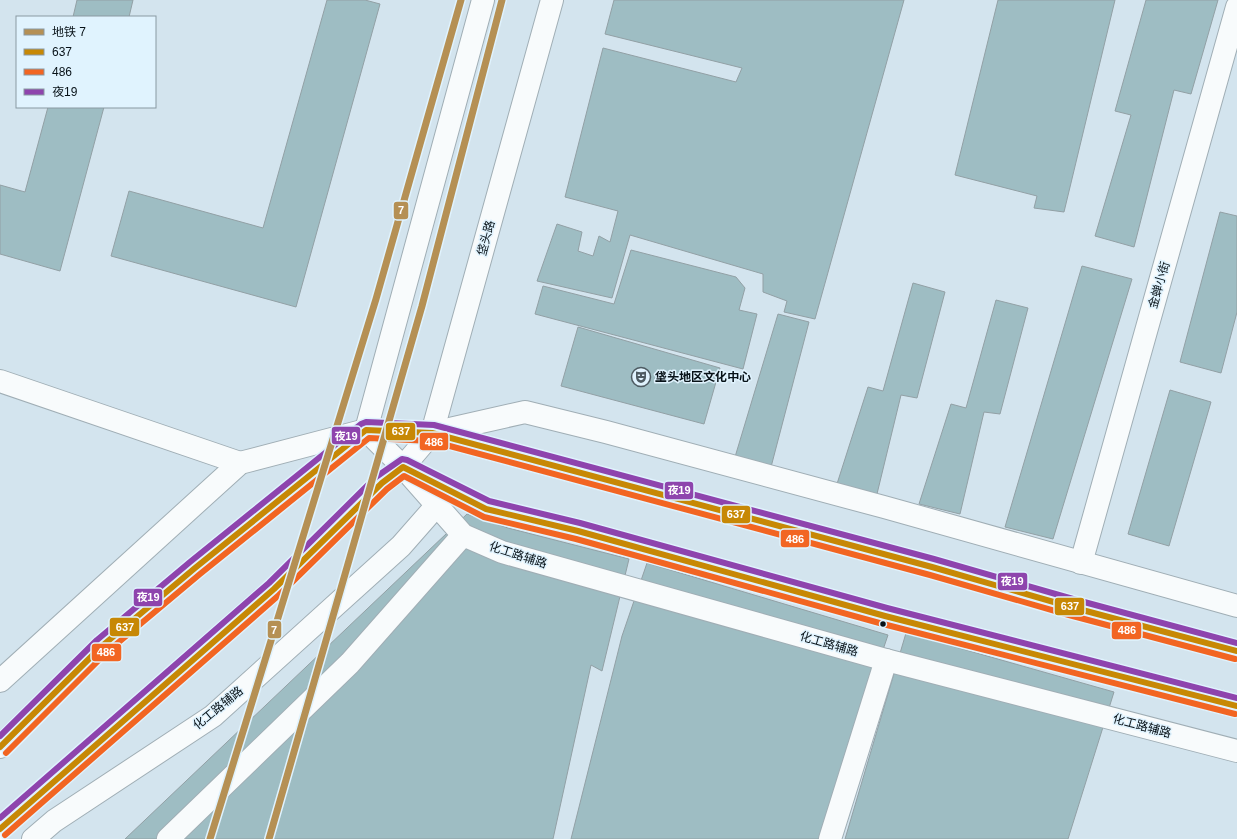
<svg xmlns="http://www.w3.org/2000/svg" width="1237" height="839" font-family="Arial,'Noto Sans SC',sans-serif">
<rect width="100%" height="100%" fill="#d3e4ee"/>
<g fill="#9ebdc3" stroke="#92a0a5">
<polygon points="77,0 133,0 129,17 73,17"/>
<polygon points="327,0 365,0 380,4 296,307 111,256 129,191 263,228"/>
<polygon points="614,0 904,0 815,319 784,312 787,301 763,292 763,274 630,235 612,298 537,281 557,224 582,232 578,251 593,256 599,236 610,242 618,211 565,197 603,48 736,82 742,68 605,34"/>
<polygon points="998,0 1115,0 1064,212 1034,208 1037,196 955,175"/>
<polygon points="1146,0 1218,0 1191,94 1174,90 1134,247 1095,236 1131,115 1115,111"/>
<polygon points="48,107 104,107 60,271 0,254 0,185 25,192"/>
<polygon points="1220,212 1237,216 1237,312 1221,373 1180,362"/>
<polygon points="631,250 736,277 745,288 739,310 757,314 743,369 535,314 543,286 614,304"/>
<polygon points="1082,266 1132,279 1053,539 1005,527"/>
<polygon points="913,283 945,292 917,398 901,395 876,498 836,487 868,387 883,391"/>
<polygon points="996,300 1028,308 1000,414 984,412 960,514 919,504 951,404 966,408"/>
<polygon points="778,314 809,322 771,467 735,457"/>
<polygon points="578,327 720,368 704,424 561,386"/>
<polygon points="1170,390 1211,402 1169,546 1128,534"/>
<polygon points="467,514 508,528 629,559 602,671 591,665 553,839 125,839"/>
<polygon points="647,563 888,635 819,839 571,839 622,636"/>
<polygon points="906,633 1114,692 1068,839 845,839"/>
</g>
<g fill="none" stroke-linecap="round" stroke-linejoin="round">
<g stroke="#a0aeb5" stroke-width="24">
<g id="street">
<polyline points="0,381 240,463"/>
<polyline points="1081,563 1237,7"/>
<polyline points="168,839 350,663 463,535"/>
<polyline points="830,839 886,660"/>
</g>
</g>
<g stroke="#a0aeb5" stroke-width="24">
<g id="secondary">
<polyline points="366,430 403,467 463,535 502,552 886,660 1237,751"/>
<polyline points="366,430 483,0"/>
<polyline points="432,433 525,412 606,432 884,507 1237,606"/>
<polyline points="403,467 432,433 552,0"/>
<polyline points="0,681 240,463 366,430"/>
<polyline points="33,839 54,821 213,716 401,546 437,505"/>
</g>
</g>
<g stroke="#a0aeb5" stroke-width="24">
<g id="primary">
<polyline points="0,747 102,646 195,568 366,430 432,433 932,567 1071,607 1237,651"/>
<polyline points="0,829 274,589 382,483 403,467 486,509 578,531 885,616 1237,706"/>
</g>
</g>
<use href="#street" stroke="#f8fbfc" stroke-width="22"/>
<use href="#secondary" stroke="#f8fbfc" stroke-width="22"/>
<use href="#primary" stroke="#f8fbfc" stroke-width="22"/>
<g stroke="#e0f3fe" stroke-width="9">
<g id="bus-1">
<polyline points="0,747 102,646 195,568 366,430 432,433 932,567 1071,607 1237,651"/>
<polyline points="0,829 274,589 382,483 403,467 486,509 578,531 885,616 1237,706"/>
</g>
</g>
<g stroke="#e0f3fe" stroke-width="9">
<g id="bus-2">
<polyline points="6,753 107,652 200,574 369,438 431,441 930,575 1069,615 1235,659"/>
<polyline points="5,835 279,595 387,489 404,476 484,517 576,539 883,624 1235,714"/>
</g>
</g>
<g stroke="#e0f3fe" stroke-width="9">
<g id="bus-3">
<polyline points="0,736 97,640 190,562 361,424 366,422 434,425 934,559 1073,599 1237,643"/>
<polyline points="0,818 269,583 376,477 402,459 407,460 489,501 580,523 887,608 1237,698"/>
</g>
</g>
<use href="#bus-1" stroke="#c78805" stroke-width="6"/>
<use href="#bus-2" stroke="#f26522" stroke-width="6"/>
<use href="#bus-3" stroke="#8e44ad" stroke-width="6"/>
<g stroke="#e0f3fe" stroke-width="10">
<g id="metro-1">
<polyline points="210,839 376,299 461,0"/>
<polyline points="269,839 422,306 502,0"/>
</g>
</g>
<use href="#metro-1" stroke="#b59054" stroke-width="7"/>
</g>
<defs>
<g id="theatre-ring" transform="scale(1)"><circle r="9.5" fill="#e0f3fe" stroke="#4e5b62" stroke-width="1.5"/><path d="M-5-5.5Q0-4 5-5.5V0Q5 5 0 6Q-5 5-5 0ZM-3.3-2.5H-1v1.5H-3.3ZM1-2.5H3.3v1.5H1ZM-2.8 1Q0 5.5 2.8 1Z" fill="#4e5b62"/></g>
</defs>
<g fill-rule="evenodd">
<use href="#theatre-ring" x="641" y="377"/>
</g>
<circle fill="#071117" stroke="#e0f3fe" stroke-width="1.5" cx="883" cy="624" r="3.5"/>
<g text-anchor="middle" stroke-width="3" stroke-linejoin="round" paint-order="stroke">
<g font-size="12" fill="#071117" stroke="#e0f3fe">
<text transform="translate(486 238) rotate(-75)" y="4">垡头路</text>
<text transform="translate(1159 285) rotate(-74)" y="4">金蝉小街</text>
<text transform="translate(518 555) rotate(18)" y="4">化工路辅路</text>
<text transform="translate(829 644) rotate(16)" y="4">化工路辅路</text>
<text transform="translate(218 708) rotate(-39)" y="4">化工路辅路</text>
<text transform="translate(1142 726) rotate(15)" y="4">化工路辅路</text>
</g>
<g font-size="12" font-weight="bold" fill="#071117" stroke="#e0f3fe" text-anchor="start">
<text x="655" y="381">垡头地区文化中心</text>
</g>
</g>
<g stroke="#e0f3fe" stroke-width="1.5">
<rect x="393" y="201" width="16" height="19" rx="4" fill="#b59054"/>
<rect x="385" y="422" width="31" height="19" rx="4" fill="#c78805"/>
<rect x="331" y="426" width="30" height="19" rx="4" fill="#8e44ad"/>
<rect x="419" y="432" width="30" height="19" rx="4" fill="#f26522"/>
<rect x="664" y="481" width="30" height="19" rx="4" fill="#8e44ad"/>
<rect x="721" y="505" width="30" height="19" rx="4" fill="#c78805"/>
<rect x="780" y="529" width="30" height="19" rx="4" fill="#f26522"/>
<rect x="997" y="572" width="31" height="19" rx="4" fill="#8e44ad"/>
<rect x="133" y="588" width="30" height="19" rx="4" fill="#8e44ad"/>
<rect x="1054" y="597" width="31" height="19" rx="4" fill="#c78805"/>
<rect x="109" y="617" width="31" height="20" rx="4" fill="#c78805"/>
<rect x="267" y="620" width="15" height="19" rx="4" fill="#b59054"/>
<rect x="1111" y="621" width="31" height="19" rx="4" fill="#f26522"/>
<rect x="91" y="643" width="31" height="19" rx="4" fill="#f26522"/>
</g>
<g font-size="11" text-anchor="middle" font-weight="bold" fill="#fff">
<text x="401" y="214">7</text>
<text x="401" y="435">637</text>
<text x="346" y="440">夜19</text>
<text x="434" y="446">486</text>
<text x="679" y="494">夜19</text>
<text x="736" y="518">637</text>
<text x="795" y="543">486</text>
<text x="1012" y="585">夜19</text>
<text x="148" y="601">夜19</text>
<text x="1070" y="610">637</text>
<text x="125" y="631">637</text>
<text x="274" y="634">7</text>
<text x="1127" y="634">486</text>
<text x="106" y="656">486</text>
</g>
<rect x="16" y="16" width="140" height="92" fill="#e0f3fe" stroke="#8999a2"/>
<rect x="24" y="29" width="20" height="6" fill="#b59054" stroke="#8999a2"/>
<text x="52" y="36" font-size="12" fill="#071117">地铁 7</text>
<rect x="24" y="49" width="20" height="6" fill="#c78805" stroke="#8999a2"/>
<text x="52" y="56" font-size="12" fill="#071117">637</text>
<rect x="24" y="69" width="20" height="6" fill="#f26522" stroke="#8999a2"/>
<text x="52" y="76" font-size="12" fill="#071117">486</text>
<rect x="24" y="89" width="20" height="6" fill="#8e44ad" stroke="#8999a2"/>
<text x="52" y="96" font-size="12" fill="#071117">夜19</text>
</svg>
